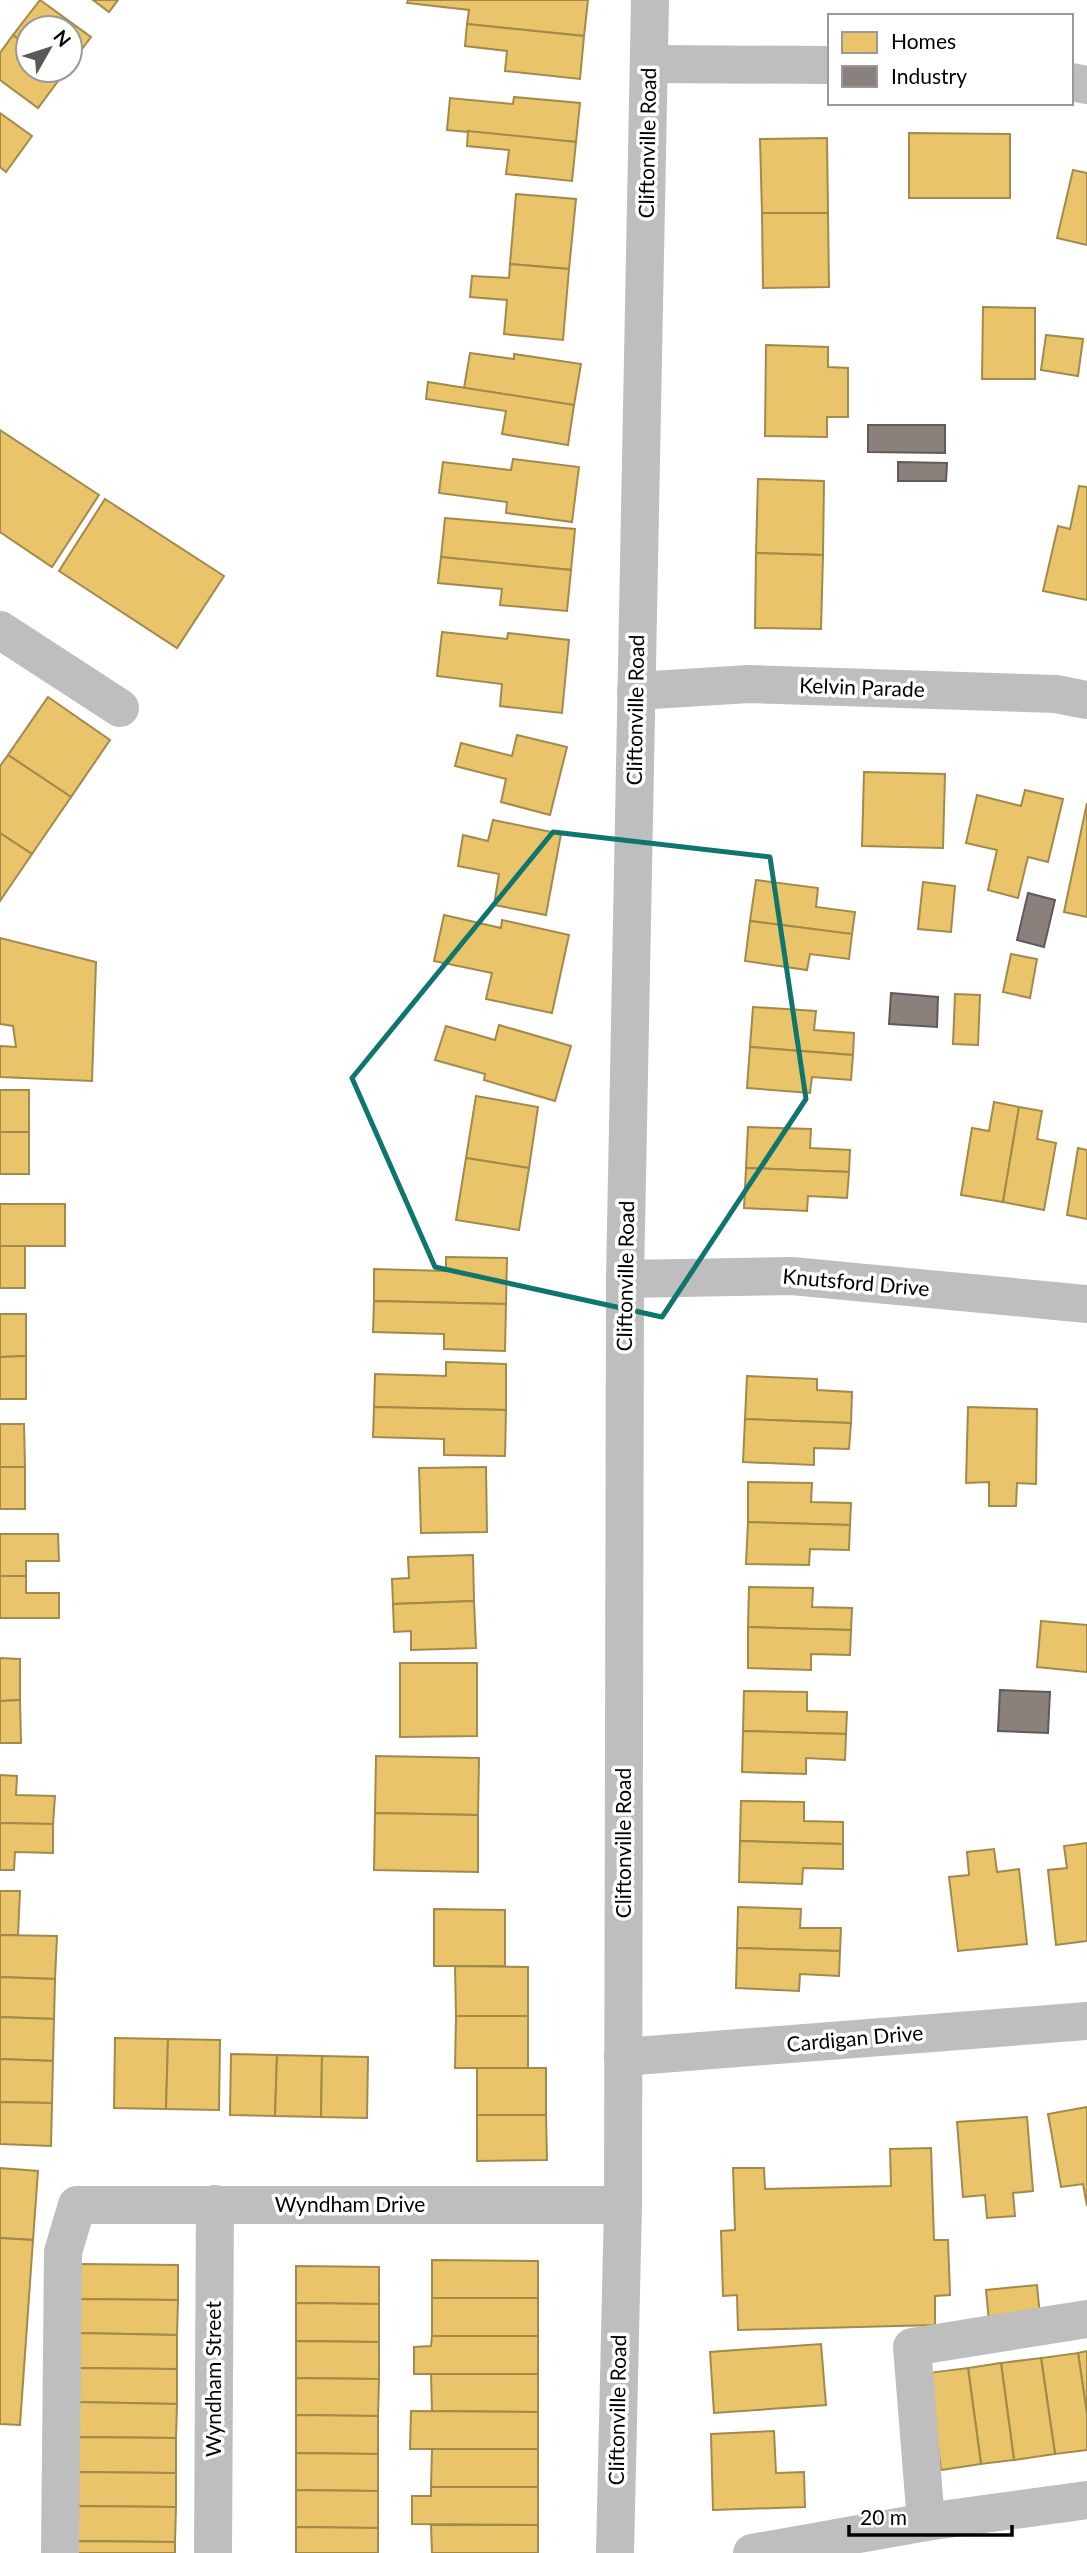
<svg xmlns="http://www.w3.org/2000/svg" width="1087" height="2553" font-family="Lato,sans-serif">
<rect width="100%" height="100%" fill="#fff"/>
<g fill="#e9c46a" stroke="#a3894a" stroke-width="2">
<polygon points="40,0 91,37 70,65 70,28 28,28 28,46 13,35"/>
<polygon points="93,0 118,0 109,12"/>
<polygon points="408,0 588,0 584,36 467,24 469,10 407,3"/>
<polygon points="467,24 584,36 580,79 505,71 507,51 465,46"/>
<polygon points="13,35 28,46 28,70 60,70 64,73 38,108 0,80 0,53"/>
<polygon points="514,97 580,103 576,142 447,130 450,98 513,104"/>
<polygon points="0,113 32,136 6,172 0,167"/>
<polygon points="468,131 576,142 572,181 506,174 509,150 467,146"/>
<polygon points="909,133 1010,134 1010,198 909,198"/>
<polygon points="827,138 828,213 762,213 760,139"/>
<polygon points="1073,170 1087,173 1087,245 1057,238"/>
<polygon points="516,194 576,199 569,269 510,264"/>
<polygon points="762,213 828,213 829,287 763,288"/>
<polygon points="510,264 569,269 563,340 504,334 507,300 470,297 472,276 509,278"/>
<polygon points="983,307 1035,308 1035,379 982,379"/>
<polygon points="1046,335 1083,339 1078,376 1041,370"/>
<polygon points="766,345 828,347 828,367 848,368 848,417 827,417 827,437 765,436"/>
<polygon points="470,353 514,359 514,354 581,364 574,405 464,388"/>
<polygon points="428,382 574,405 568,445 502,434 506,411 426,399"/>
<polygon points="0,430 99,495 52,567 0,532"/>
<polygon points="513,459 579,467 572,522 506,513 507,502 439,493 443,462 511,470"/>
<polygon points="758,479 824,481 823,555 756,553"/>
<polygon points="1079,486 1087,487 1087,600 1043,591 1058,526 1070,529"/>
<polygon points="105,499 224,576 177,648 59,571"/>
<polygon points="445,518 575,529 571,570 441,557"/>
<polygon points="756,553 823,555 821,629 755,628"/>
<polygon points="441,557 571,570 567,611 500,605 502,589 438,583"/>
<polygon points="442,632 507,639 508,633 569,640 562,713 500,706 502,684 437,676"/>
<polygon points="48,697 110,740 71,797 8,755"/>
<polygon points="517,735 567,747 550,815 501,802 506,779 455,766 461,743 512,756"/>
<polygon points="8,755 71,797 32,854 0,833 0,766"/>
<polygon points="864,772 945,774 943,848 862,846"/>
<polygon points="1025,790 1063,799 1048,862 1028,857 1018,898 988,890 997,850 966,843 977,795 1021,806"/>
<polygon points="1087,803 1087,917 1064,912"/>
<polygon points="493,820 561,834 546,915 494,905 499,874 458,866 463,835 488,841"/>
<polygon points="0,833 32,854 0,901"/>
<polygon points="756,880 818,888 816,907 855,912 852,934 750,921"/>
<polygon points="923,882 955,886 951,932 918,929"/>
<polygon points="444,915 501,928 502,920 569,935 552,1013 486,999 492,973 434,961"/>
<polygon points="750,921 852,934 849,959 810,954 807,970 745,961"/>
<polygon points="0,938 96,962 92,1081 0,1077 0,1046 16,1047 13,1026 0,1024"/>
<polygon points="1011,954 1037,959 1030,998 1003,992"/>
<polygon points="955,994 980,995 978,1045 953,1044"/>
<polygon points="753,1007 816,1011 814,1030 854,1033 853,1055 750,1047"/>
<polygon points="499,1025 571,1046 555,1101 484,1080 485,1074 435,1060 446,1026 495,1040"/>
<polygon points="750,1047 853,1055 851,1080 812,1077 810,1093 747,1088"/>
<rect x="0" y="1090" width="29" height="42"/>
<polygon points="476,1096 538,1107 529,1168 466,1158"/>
<polygon points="994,1102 1019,1107 1003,1202 961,1195 972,1128 989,1131"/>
<polygon points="1019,1107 1042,1111 1037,1139 1056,1143 1044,1210 1003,1202"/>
<polygon points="748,1127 811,1129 810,1148 850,1150 849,1172 746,1168"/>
<rect x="0" y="1132" width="29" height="42"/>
<polygon points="1078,1148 1087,1150 1087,1219 1067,1215"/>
<polygon points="466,1158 529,1168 519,1230 456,1220"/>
<polygon points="746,1168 849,1172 847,1198 808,1196 807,1211 744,1208"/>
<rect x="0" y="1204" width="65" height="42"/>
<rect x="0" y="1246" width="25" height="42"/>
<polygon points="446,1257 507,1258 506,1304 374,1301 374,1269 446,1271"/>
<polygon points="374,1301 506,1304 505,1351 444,1349 444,1334 373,1332"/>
<polygon points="0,1314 26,1314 26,1356 0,1357"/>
<polygon points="26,1356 26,1399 0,1399 0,1357"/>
<polygon points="446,1362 506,1364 506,1410 374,1407 375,1374 446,1376"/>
<polygon points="747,1376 817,1379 817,1390 852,1392 851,1423 745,1419"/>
<polygon points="374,1407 506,1410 505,1456 444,1455 444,1439 373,1437"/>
<polygon points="968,1407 1037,1409 1036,1484 1017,1483 1016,1506 989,1506 989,1482 966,1483"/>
<polygon points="745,1419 851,1423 849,1449 814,1448 814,1465 743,1462"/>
<polygon points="0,1424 24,1424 25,1467 0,1467"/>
<rect x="0" y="1467" width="25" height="42"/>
<polygon points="486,1467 487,1532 421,1533 419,1468"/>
<polygon points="748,1482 812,1483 811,1502 851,1503 850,1525 748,1522"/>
<polygon points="748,1522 850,1525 849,1550 810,1549 809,1565 746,1564"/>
<polygon points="0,1534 58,1534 59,1561 26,1561 26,1576 0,1576"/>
<polygon points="473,1555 474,1601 393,1604 392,1579 409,1578 408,1557"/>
<polygon points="0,1576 26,1576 26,1593 59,1593 59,1618 0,1618"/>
<polygon points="749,1587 813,1588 812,1607 852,1608 851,1630 748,1627"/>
<polygon points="474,1601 476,1648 411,1650 411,1631 394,1632 393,1604"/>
<polygon points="1041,1621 1087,1625 1087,1672 1037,1667"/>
<polygon points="748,1627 851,1630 850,1655 811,1654 811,1670 748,1668"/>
<polygon points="0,1658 20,1659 20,1700 0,1701"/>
<polygon points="400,1663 477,1663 477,1736 400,1737"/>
<polygon points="744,1691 807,1692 807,1711 847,1712 846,1734 743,1731"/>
<polygon points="20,1700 21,1743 0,1743 0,1701"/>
<polygon points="743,1731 846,1734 845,1760 806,1758 806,1774 742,1772"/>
<polygon points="376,1756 479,1758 478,1815 375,1813"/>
<polygon points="0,1775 17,1776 16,1795 55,1796 53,1824 0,1823"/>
<polygon points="741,1801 804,1802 804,1821 843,1822 843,1844 740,1841"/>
<polygon points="375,1813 478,1815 478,1872 374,1870"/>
<polygon points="0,1823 53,1824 53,1853 15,1852 14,1870 0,1870"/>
<polygon points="740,1841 843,1844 843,1869 803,1868 802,1884 739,1882"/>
<polygon points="1087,1843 1087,1941 1056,1945 1048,1870 1067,1868 1064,1846"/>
<polygon points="994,1849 997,1872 1019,1869 1027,1944 958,1951 949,1877 969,1875 967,1852"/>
<polygon points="0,1891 20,1891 18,1935 0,1935"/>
<polygon points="738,1907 801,1909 800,1928 841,1928 840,1951 737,1948"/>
<polygon points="434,1909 505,1910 505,1966 434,1966"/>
<polygon points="0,1935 57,1936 55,1979 0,1977"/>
<polygon points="737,1948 840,1951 839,1976 800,1974 799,1991 736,1988"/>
<polygon points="455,1966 528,1967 528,2016 456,2016"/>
<polygon points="0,1977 55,1979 54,2019 0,2017"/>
<polygon points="456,2016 528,2016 528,2068 455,2068"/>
<polygon points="0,2017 54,2019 53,2061 0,2059"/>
<polygon points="115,2038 168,2039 166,2109 114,2108"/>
<polygon points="168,2039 220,2040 219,2110 166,2109"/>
<polygon points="231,2054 277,2055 275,2116 230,2115"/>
<polygon points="277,2055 322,2056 321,2117 275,2116"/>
<polygon points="322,2056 368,2057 367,2118 321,2117"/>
<polygon points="0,2059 53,2061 52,2103 0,2102"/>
<rect x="477" y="2068" width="69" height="47"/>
<polygon points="0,2102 52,2103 51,2146 0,2144"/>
<polygon points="1087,2107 1087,2206 1083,2184 1061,2187 1048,2114"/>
<polygon points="477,2115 546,2115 547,2160 477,2161"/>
<polygon points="1027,2117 1033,2191 1013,2193 1015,2216 987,2218 985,2195 963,2197 957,2122"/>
<polygon points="931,2148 934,2240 948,2240 950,2295 935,2296 935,2325 738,2330 737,2295 723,2296 721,2231 735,2230 733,2168 764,2168 765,2189 891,2186 890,2149"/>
<polygon points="0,2168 38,2171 33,2240 0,2238"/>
<polygon points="0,2238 33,2240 20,2425 0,2424"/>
<polygon points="432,2260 538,2261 538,2298 432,2298"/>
<polygon points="80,2264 178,2265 178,2300 79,2299"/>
<polygon points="296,2266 379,2267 379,2304 296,2303"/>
<polygon points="1037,2285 1040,2316 989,2322 986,2290"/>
<rect x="432" y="2298" width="106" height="38"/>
<polygon points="79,2299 178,2300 177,2335 79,2333"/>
<polygon points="296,2303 379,2304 379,2342 296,2341"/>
<polygon points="79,2333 177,2335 177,2369 79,2368"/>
<polygon points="432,2336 538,2336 538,2374 414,2374 414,2347 431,2346"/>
<polygon points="296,2341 379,2342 379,2379 296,2378"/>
<polygon points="821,2344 826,2405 714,2413 710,2352"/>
<polygon points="1087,2351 1087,2414 1078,2353"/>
<polygon points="1078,2353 1087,2414 1087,2450 1055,2454 1041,2358"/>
<polygon points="1041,2358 1055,2454 1014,2460 1001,2363"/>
<polygon points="1001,2363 1014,2460 981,2464 968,2368"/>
<polygon points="79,2368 177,2369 177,2404 78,2402"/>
<polygon points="968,2368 981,2464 941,2470 928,2373"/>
<polygon points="431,2374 538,2374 538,2412 432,2411"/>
<polygon points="296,2378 379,2379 378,2416 296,2415"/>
<polygon points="78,2402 177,2404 176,2438 78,2437"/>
<polygon points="411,2411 538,2412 538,2449 410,2449"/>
<polygon points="296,2415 378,2416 378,2454 296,2453"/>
<polygon points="774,2431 776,2473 804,2472 805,2507 713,2510 711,2434"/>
<polygon points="78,2437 176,2438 176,2473 78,2472"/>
<polygon points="432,2449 538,2449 538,2487 431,2487"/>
<polygon points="296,2453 378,2454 378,2491 296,2490"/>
<polygon points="78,2472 176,2473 176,2507 78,2506"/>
<polygon points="431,2487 538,2487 538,2525 412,2524 412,2496 431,2496"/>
<polygon points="296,2490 378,2491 378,2528 296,2527"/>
<polygon points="78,2506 176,2507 175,2542 77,2541"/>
<polygon points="431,2525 538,2525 538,2553 432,2553"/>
<polygon points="296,2527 378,2528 378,2553 296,2553"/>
<polygon points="77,2541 175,2542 175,2553 77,2553"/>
</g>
<g fill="#8a817c" stroke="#615a57" stroke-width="2">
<polygon points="868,425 945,425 945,453 868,452"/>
<polygon points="898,462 947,463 946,481 898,481"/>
<polygon points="1028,893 1055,900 1044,947 1017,940"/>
<polygon points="891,993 938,997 937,1027 889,1024"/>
<polygon points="1000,1690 1050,1692 1048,1733 998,1731"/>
</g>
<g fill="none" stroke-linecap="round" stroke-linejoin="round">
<g stroke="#bebebe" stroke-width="38">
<polyline points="649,64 830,65"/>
<polyline points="1071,82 1087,85"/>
<polyline points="0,630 120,708"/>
<polyline points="636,691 749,684 1056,694 1087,700"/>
<polyline points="625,1279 792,1276 1087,1304"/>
<polyline points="623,2057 1087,2021"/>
<polyline points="926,2522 912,2347 1087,2319"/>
<polyline points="60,2553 63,2252 77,2205 623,2205"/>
<polyline points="213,2553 215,2204"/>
<polyline points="615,2553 623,2205 625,1279 650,0"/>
<polyline points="752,2553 926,2522 1087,2500"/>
</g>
</g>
<path fill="none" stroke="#0f766e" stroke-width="5" stroke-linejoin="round" d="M553 832 770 857 806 1099 662 1317 435 1267 352 1078Z"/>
<g text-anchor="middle" stroke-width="7" stroke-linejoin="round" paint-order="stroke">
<g font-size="21" fill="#000" stroke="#fff">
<text transform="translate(648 143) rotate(-89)" y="7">Cliftonville Road</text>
<text transform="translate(862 688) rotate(2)" y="7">Kelvin Parade</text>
<text transform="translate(636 710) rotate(-89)" y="7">Cliftonville Road</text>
<text transform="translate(626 1276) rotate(-89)" y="7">Cliftonville Road</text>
<text transform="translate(856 1283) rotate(5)" y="7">Knutsford Drive</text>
<text transform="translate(624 1843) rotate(-90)" y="7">Cliftonville Road</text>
<text transform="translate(855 2039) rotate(-5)" y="7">Cardigan Drive</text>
<text x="350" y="2212">Wyndham Drive</text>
<text transform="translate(214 2379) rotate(-90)" y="7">Wyndham Street</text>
<text transform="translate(618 2410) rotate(-89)" y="7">Cliftonville Road</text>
</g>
</g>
<rect x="828" y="14" width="245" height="91" fill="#ffffff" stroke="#999999" stroke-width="2"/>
<rect x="842" y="32" width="35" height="21" fill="#e9c46a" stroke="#999999" stroke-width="2"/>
<text x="891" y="49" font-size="21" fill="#000000">Homes</text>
<rect x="842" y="66" width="35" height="21" fill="#8a817c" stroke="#999999" stroke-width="2"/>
<text x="891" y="84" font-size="21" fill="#000000">Industry</text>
<g transform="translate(49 49) rotate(51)"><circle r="33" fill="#ffffff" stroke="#999999" stroke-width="2"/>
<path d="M0-5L12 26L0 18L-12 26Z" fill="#595959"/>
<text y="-10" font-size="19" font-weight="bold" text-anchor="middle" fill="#000000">N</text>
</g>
<path d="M849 2525v10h163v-10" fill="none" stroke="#000000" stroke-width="3.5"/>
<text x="860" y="2525" font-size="21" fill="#000000" stroke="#ffffff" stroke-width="5" paint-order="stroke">20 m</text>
</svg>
